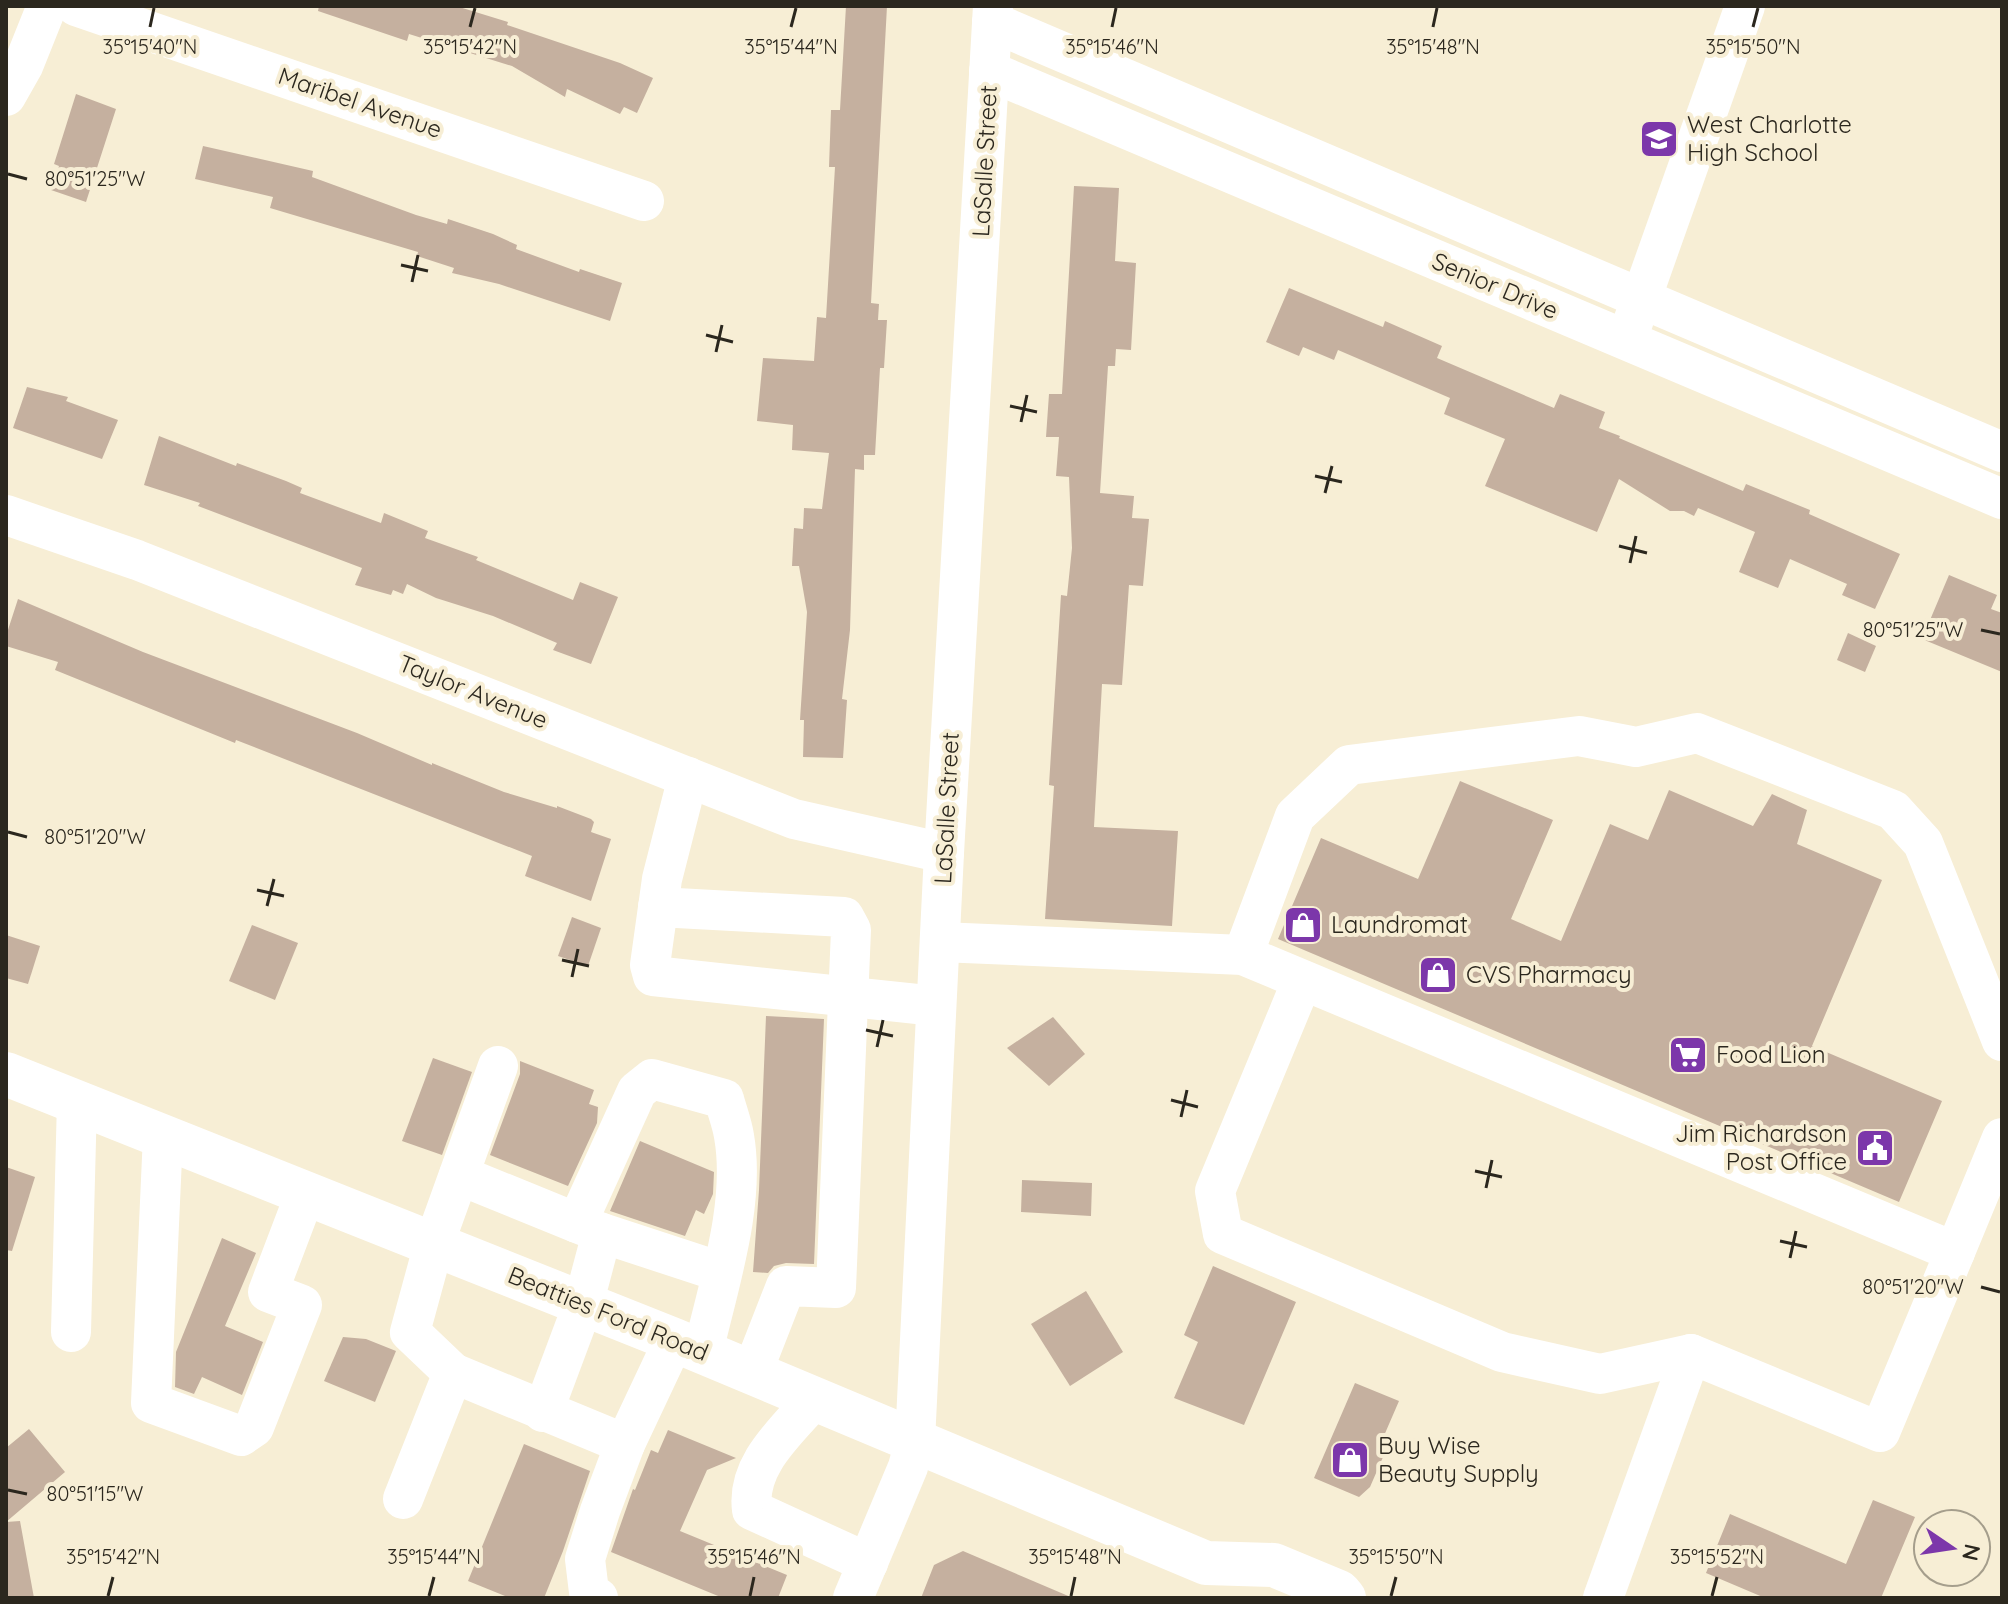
<svg xmlns="http://www.w3.org/2000/svg" width="2008" height="1604" font-family="Quicksand,sans-serif">
<rect width="100%" height="100%" fill="#f7eed5"/>
<g fill="#c5b09f">
<polygon points="319,6 456,6 508,22 507,25 620,63 653,78 637,113 624,107 620,114 567,89 565,97 512,66 409,34 407,41 318,11"/>
<polygon points="846,6 887,6 871,303 879,304 878,320 887,320 884,368 880,368 875,455 864,455 864,470 855,469 850,630 842,699 847,700 843,758 803,757 804,720 800,720 807,612 799,566 792,566 794,528 803,529 804,508 822,509 829,453 792,450 793,425 757,421 763,358 814,361 817,317 826,318 835,167 829,167 831,110 840,110"/>
<polygon points="76,94 116,109 86,202 51,190 59,166 54,164"/>
<polygon points="203,146 313,171 312,177 416,215 447,224 448,219 493,234 517,245 516,249 579,272 580,269 622,283 610,321 499,284 452,273 454,268 417,256 418,252 270,208 273,197 195,179"/>
<polygon points="1074,186 1119,188 1115,261 1136,263 1131,350 1116,349 1115,366 1108,366 1100,493 1134,496 1132,518 1149,519 1143,586 1129,585 1122,685 1102,684 1094,827 1178,831 1172,926 1045,919 1054,786 1049,785 1061,595 1067,596 1072,548 1069,477 1056,476 1059,437 1046,437 1049,394 1062,394"/>
<polygon points="1289,288 1383,327 1385,321 1442,346 1437,358 1554,408 1560,394 1605,412 1599,428 1620,436 1619,438 1743,491 1746,484 1810,510 1809,514 1900,554 1875,609 1842,595 1847,584 1790,559 1778,588 1739,572 1755,532 1698,508 1694,516 1684,511 1670,511 1619,479 1597,532 1485,486 1505,439 1444,414 1450,398 1338,350 1334,360 1303,347 1299,356 1266,342"/>
<polygon points="27,387 68,397 66,401 118,420 102,459 13,428"/>
<polygon points="159,436 236,466 237,463 286,481 302,488 300,493 381,523 384,513 428,531 425,538 478,557 476,560 573,600 580,582 618,597 591,664 553,650 557,643 493,616 436,598 407,584 403,594 393,590 391,595 355,585 362,568 198,506 200,503 144,485"/>
<polygon points="1949,575 1997,595 1991,609 2002,613 2002,672 1922,639"/>
<polygon points="18,599 143,652 357,733 432,765 432,763 504,792 557,808 557,806 591,819 594,822 591,832 611,839 591,901 525,876 532,856 236,740 235,743 55,670 58,662 6,646 6,636"/>
<polygon points="1848,633 1876,646 1865,672 1837,660"/>
<polygon points="1460,781 1553,820 1511,919 1561,941 1610,824 1648,840 1669,790 1753,826 1772,794 1807,810 1797,844 1882,880 1812,1046 1942,1101 1899,1202 1278,939 1321,838 1418,879"/>
<polygon points="572,917 601,928 588,966 558,956"/>
<polygon points="252,925 298,943 275,1000 229,981"/>
<polygon points="6,935 40,946 28,984 6,978"/>
<polygon points="766,1016 824,1019 814,1264 786,1263 774,1266 768,1273 753,1272 759,1190"/>
<polygon points="1053,1017 1085,1054 1049,1086 1007,1048"/>
<polygon points="433,1058 472,1072 442,1155 402,1141"/>
<polygon points="520,1061 594,1090 589,1104 598,1107 597,1123 568,1186 490,1155 520,1074"/>
<polygon points="640,1141 714,1172 713,1194 704,1214 696,1210 685,1236 610,1211"/>
<polygon points="6,1167 35,1177 12,1251 6,1250"/>
<polygon points="1022,1180 1092,1183 1091,1216 1021,1212"/>
<polygon points="222,1238 256,1253 225,1326 263,1342 242,1395 202,1377 194,1394 175,1387 176,1352"/>
<polygon points="1213,1266 1296,1302 1244,1425 1174,1398 1198,1342 1184,1335"/>
<polygon points="1086,1291 1123,1352 1070,1386 1031,1324"/>
<polygon points="343,1337 366,1339 396,1351 375,1402 324,1381"/>
<polygon points="1355,1383 1399,1401 1383,1438 1390,1441 1370,1487 1359,1497 1314,1478"/>
<polygon points="29,1429 65,1472 6,1522 20,1521 34,1598 6,1598 6,1448"/>
<polygon points="668,1430 736,1458 707,1470 680,1531 787,1575 778,1598 723,1598 611,1552 633,1489 635,1490 651,1450 658,1453"/>
<polygon points="524,1444 590,1471 563,1551 544,1598 510,1598 468,1581"/>
<polygon points="1873,1500 1915,1517 1881,1598 1765,1598 1706,1573 1730,1514 1846,1564"/>
<polygon points="963,1551 1073,1598 921,1598 934,1565"/>
</g>
<g fill="none" stroke-linecap="round" stroke-linejoin="round">
<g stroke="#fff" stroke-width="40">
<polyline points="76,6 644,201"/>
<polyline points="992,22 2002,452"/>
<polyline points="989,71 2002,499"/>
<polyline points="6,96 23,66 47,6"/>
<polyline points="1633,322 1745,6"/>
<polyline points="6,515 137,560 794,819 944,853"/>
<polyline points="688,777 662,879 650,965 653,976 936,1006"/>
<polyline points="658,907 844,917 851,930 836,1288 786,1286 752,1373"/>
<polyline points="940,942 1243,955 1955,1252 2002,1138"/>
<polyline points="1243,955 1295,816 1349,765 1579,736 1636,747 1697,733 1893,810 1923,843 2002,1041"/>
<polyline points="1302,981 1215,1191 1223,1234 1502,1352 1600,1374 1691,1354 1880,1432 1955,1252"/>
<polyline points="163,1135 151,1403 241,1436 254,1427 302,1305 268,1292 306,1192"/>
<polyline points="459,1175 577,1223"/>
<polyline points="602,1233 721,1272"/>
<polyline points="71,1332 77,1101"/>
<polyline points="453,1373 625,1444 674,1340"/>
<path d="M815 1398C787 1431 746 1464 752 1510L868 1563"/>
<path d="M543 1412 583 1305 602 1233 577 1223 637 1091 652 1079 724 1099C727 1111 732 1123 734 1136 746 1204 718 1286 703 1352"/>
<polyline points="403,1499 453,1373 410,1332 434,1244 498,1066"/>
<polyline points="598,1598 589,1592 585,1559 600,1511 625,1444"/>
<polyline points="853,1598 908,1467 915,1441 944,853 993,6"/>
<polyline points="1603,1598 1691,1354"/>
</g>
<polyline stroke="#fff" stroke-width="44" points="6,1074 674,1340 1206,1563 1274,1565 1339,1592 1344,1598"/>
</g>
<path fill="none" stroke="#2b271e" stroke-width="3" d="M150 27 154 8M470 27 475 8M791 27 796 8M1112 27 1116 8M1433 27 1437 8M1753 27 1758 8M8 174 27 179M401 265 428 271M412 282 418 255M706 335 733 342M716 352 722 325M1010 406 1037 412M1021 422 1027 395M1315 476 1342 482M1325 493 1332 466M1619 546 1647 553M1630 563 1636 536M1981 630 2000 634M8 832 27 837M257 890 284 896M267 906 274 879M562 960 589 966M572 977 578 949M866 1030 893 1036M877 1047 883 1020M1171 1100 1198 1107M1181 1117 1187 1090M1475 1171 1502 1177M1486 1188 1492 1160M1780 1241 1807 1247M1790 1258 1796 1231M1981 1287 2000 1292M8 1490 27 1494M108 1596 113 1577M429 1596 434 1577M750 1596 754 1577M1071 1596 1075 1577M1391 1596 1396 1577M1712 1596 1717 1577"/>
<defs>
<g id="school-square" transform="scale(2)"><rect x="-9" y="-9" width="18" height="18" rx="4" fill="#7c37aa" stroke="#f7eed5"/><path d="M0-5L7-2L0 1L-7-2ZM-4 1L0 2.5L4 1V4Q0 6-4 4Z" fill="#fff"/></g>
<g id="shop-square" transform="scale(2)"><rect x="-9" y="-9" width="18" height="18" rx="4" fill="#7c37aa" stroke="#f7eed5"/><path d="M-5-2.5h2.3a2.7 3.5 0 0 1 5.4 0H5L5.5 6h-11ZM-1.5-2.5h3a1.5 2.3 0 0 0-3 0Z" fill="#fff"/></g>
<g id="supermarket-square" transform="scale(2)"><rect x="-9" y="-9" width="18" height="18" rx="4" fill="#7c37aa" stroke="#f7eed5"/><path d="M-6-5.5h2.5l.6 2H6L4.5 2H-2.5L-4.4-4H-6ZM-1.5 3.2a1.3 1.3 0 1 0 .1 0ZM3 3.2a1.3 1.3 0 1 0 .1 0Z" fill="#fff"/></g>
<g id="civic-square" transform="scale(2)"><rect x="-9" y="-9" width="18" height="18" rx="4" fill="#7c37aa" stroke="#f7eed5"/><path d="M-.6-6.5H3V-4.5H.6V-3L4-1V1h2V6H-6V1h2V-1L-.6-3ZM-1.2 2.5V6h2.4V2.5Z" fill="#fff"/></g>
</defs>
<g fill-rule="evenodd">
<use href="#school-square" x="1659" y="139"/>
<use href="#shop-square" x="1303" y="925"/>
<use href="#shop-square" x="1438" y="975"/>
<use href="#supermarket-square" x="1688" y="1055"/>
<use href="#civic-square" x="1875" y="1148"/>
<use href="#shop-square" x="1350" y="1460"/>
</g>
<g text-anchor="middle" stroke-width="8" stroke-linejoin="round" paint-order="stroke">
<g font-size="24" fill="#2b271e" stroke="#f7eed5">
<text transform="translate(360 103) rotate(19)" y="8">Maribel Avenue</text>
<text transform="translate(985 161) rotate(-87)" y="8">LaSalle Street</text>
<text transform="translate(1495 286) rotate(23)" y="8">Senior Drive</text>
<text transform="translate(473 692) rotate(22)" y="8">Taylor Avenue</text>
<text transform="translate(947 808) rotate(-87)" y="8">LaSalle Street</text>
<text transform="translate(608 1314) rotate(22)" y="8">Beatties Ford Road</text>
</g>
<g font-size="24" fill="#2b271e" stroke="#f7eed5" text-anchor="start">
<text x="1687" y="133">West Charlotte<tspan x="1687" dy="28">High School</tspan></text>
<text x="1331" y="933">Laundromat</text>
<text x="1466" y="983">CVS Pharmacy</text>
<text x="1716" y="1063">Food Lion</text>
<text x="1847" y="1142" text-anchor="end">Jim Richardson<tspan x="1847" dy="28">Post Office</tspan></text>
<text x="1378" y="1454">Buy Wise<tspan x="1378" dy="28">Beauty Supply</tspan></text>
</g>
</g>
<g font-size="20" text-anchor="middle" fill="#2b271e" stroke="#f7eed5" stroke-width="8" stroke-linejoin="round" paint-order="stroke">
<text x="150" y="54">35°15'40"N</text>
<text x="470" y="54">35°15'42"N</text>
<text x="791" y="54">35°15'44"N</text>
<text x="1112" y="54">35°15'46"N</text>
<text x="1433" y="54">35°15'48"N</text>
<text x="1753" y="54">35°15'50"N</text>
<text x="95" y="186">80°51'25"W</text>
<text x="1913" y="637">80°51'25"W</text>
<text x="95" y="844">80°51'20"W</text>
<text x="1913" y="1294">80°51'20"W</text>
<text x="95" y="1501">80°51'15"W</text>
<text x="113" y="1564">35°15'42"N</text>
<text x="434" y="1564">35°15'44"N</text>
<text x="754" y="1564">35°15'46"N</text>
<text x="1075" y="1564">35°15'48"N</text>
<text x="1396" y="1564">35°15'50"N</text>
<text x="1717" y="1564">35°15'52"N</text>
</g>
<rect width="2008" height="1604" fill="none" stroke="#2b271e" stroke-width="16"/>
<g transform="translate(1952 1548) rotate(103)"><circle r="38" fill="#f7eed5" stroke="#a59e8c" stroke-width="2"/>
<path d="M0-6L14 30L0 20L-14 30Z" fill="#7c37aa"/>
<text y="-12" font-size="22" font-weight="bold" text-anchor="middle" fill="#2b271e">N</text>
</g>
</svg>
